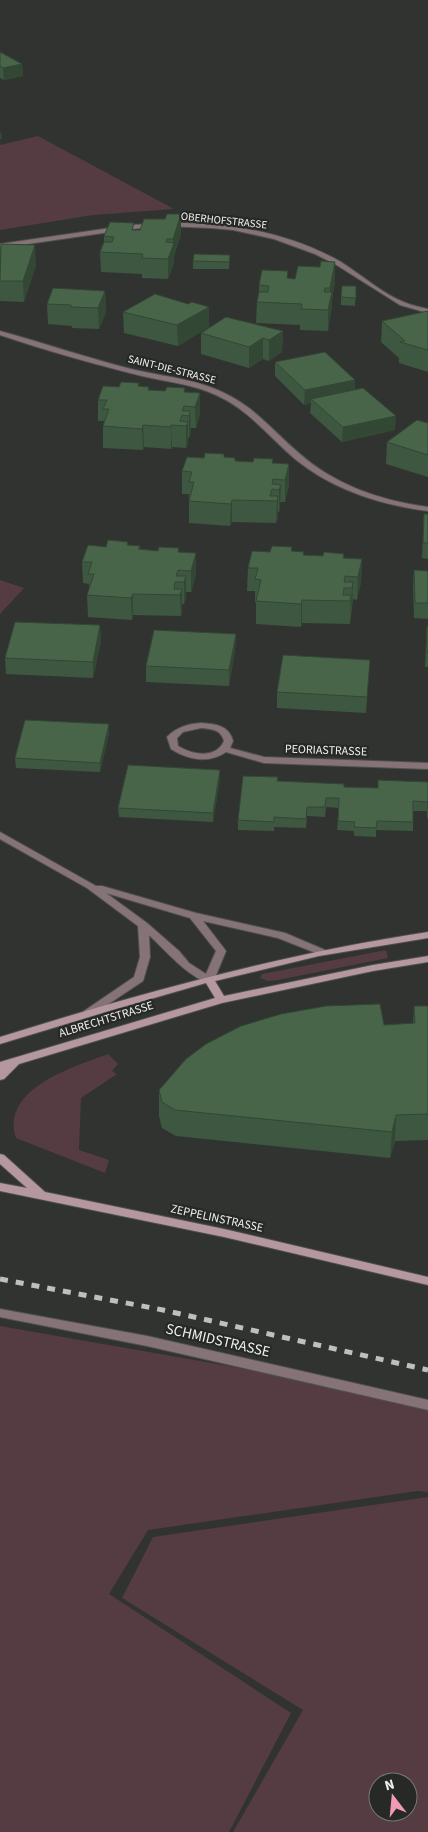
<svg xmlns="http://www.w3.org/2000/svg" width="428" height="1832" font-family="'Source Sans 3',sans-serif">
<rect width="100%" height="100%" fill="#313331"/>
<g fill="#553b42" fill-rule="evenodd">
<polygon points="38,136 174,209 93,215 0,230 0,145"/>
<polygon points="0,580 24,588 0,614"/>
<polygon points="386,950 388,958 278,980 268,981 260,978 262,974"/>
<path d="M108 1054 118 1064 112 1071 117 1074 81 1098 79 1150 109 1160 105 1173 16 1138C0 1088 76 1066 108 1054Z"/>
<polygon points="0,1326 428,1401 428,1492 417,1491 148,1530 109,1594 291,1713 229,1832 0,1832"/>
<path d="M428 1497V1832H233L303 1710 122 1598 153 1537ZM378 1782H408V1812H378Z"/>
</g>
<g fill="none" stroke-linecap="round" stroke-linejoin="round">
<g stroke="#4f514f" stroke-width="2">
<g id="street">
<path d="M167 223C227 222 288 232 341 262 362 275 382 294 406 303 413 306 421 307 428 309V313L400 305 335 264 315 254 274 239 233 230 211 228 165 226 164 225Z"/>
<polygon points="153,224 156,226 155,227 131,229 0,248 0,244 131,225"/>
<path d="M0 331C44 343 87 358 131 369 164 377 200 379 230 396 257 410 277 435 300 454 335 485 382 501 428 507V511C381 505 333 490 295 459 269 437 248 409 216 395 193 384 167 382 142 376 94 364 47 351 0 335Z"/>
<path d="M201 723C215 724 229 725 233 741L230 748 264 757 428 763V769L264 763 226 752C209 764 188 760 171 749L167 737C177 727 187 724 201 723ZM201 728C211 729 221 729 224 741 216 759 193 755 178 746L177 738 183 732Z"/>
<path d="M0 832 96 886H102L196 913 285 933 325 950 326 952 321 955 278 938 203 921 226 951 214 980 209 983C188 977 165 950 149 935L150 957 143 981 92 1015H84L83 1013 84 1011 134 977 140 957 138 926 87 888 0 839ZM106 893 190 918 216 951 206 974 189 963 179 951 147 923Z"/>
<polygon points="0,1309 147,1336 428,1400 428,1410 147,1346 0,1317"/>
</g>
</g>
<g stroke="#4f514f" stroke-width="2">
<g id="secondary">
<path d="M428 932V938L319 956 215 981 224 996 373 965 428 956V962L373 971 222 1003 19 1064 4 1079 0 1080V1062L215 998 206 983 109 1011 0 1044V1037C141 993 282 954 428 932Z"/>
<polygon points="0,1154 4,1155 45,1192 224,1229 428,1277 428,1285 224,1237 0,1191 0,1183 27,1188 0,1164"/>
</g>
</g>
<use href="#street" fill="#867378" fill-rule="evenodd"/>
<use href="#secondary" fill="#b5979f" fill-rule="evenodd"/>
<polyline stroke="#bebfbe" stroke-width="5" stroke-dasharray="8 8" stroke-linecap="butt" points="0,1279 163,1310 428,1370"/>
</g>
<g fill="#3e5740">
<polygon points="0,52 22,64 23,76 4,80 0,78"/>
<polygon points="181,214 181,234 174,256 174,263 168,279 142,278 142,274 101,272 100,252 104,242 104,236 134,230 140,230"/>
<polygon points="0,246 36,265 24,302 0,301"/>
<polygon points="230,255 229,269 193,269 193,261"/>
<polygon points="335,262 335,282 332,299 331,313 328,331 300,330 300,325 256,323 257,302 259,294 259,285 288,278 295,279 320,267"/>
<polygon points="356,286 355,306 341,305 341,297"/>
<polygon points="105,291 106,312 99,329 72,328 72,326 48,324 47,304"/>
<polygon points="428,311 428,372 399,363 399,358 381,342 382,321"/>
<polygon points="123,312 209,327 178,346 124,333"/>
<polygon points="283,331 282,352 269,361 263,359 249,368 201,354 201,333"/>
<polygon points="275,362 355,380 355,389 395,430 342,442 310,413 311,403 304,405 275,376"/>
<polygon points="139,383 139,386 149,387 149,390 200,393 200,414 196,428 191,428 191,433 189,438 188,438 188,444 186,448 172,447 171,449 144,447 143,450 103,448 103,426 104,421 98,421 98,400 119,387"/>
<polygon points="428,423 428,477 386,464 387,442"/>
<polygon points="224,457 235,461 289,464 289,486 285,502 280,502 280,507 279,512 278,512 276,523 232,522 230,526 189,523 189,494 182,494 182,471 204,458"/>
<polygon points="424,514 428,514 428,559 422,558"/>
<polygon points="128,542 128,545 140,546 140,549 179,552 196,574 191,592 186,592 186,598 184,604 182,604 182,611 181,616 133,615 132,620 88,617 87,595 89,590 89,584 83,583 82,562 106,547"/>
<polygon points="292,547 292,551 304,552 304,555 323,556 344,554 344,558 362,559 361,582 357,600 353,599 350,624 302,623 301,627 256,624 256,603 255,602 255,591 247,591 248,568 270,552"/>
<polygon points="414,570 428,571 428,619 414,618 413,586"/>
<polygon points="100,625 101,641 93,678 6,674 5,658"/>
<polygon points="427,626 428,626 428,667 425,667"/>
<polygon points="236,634 235,650 229,686 146,682 146,666"/>
<polygon points="370,660 366,713 277,708 277,692"/>
<polygon points="109,733 100,772 16,768 15,758"/>
<polygon points="220,770 220,779 213,822 119,817 118,808"/>
<polygon points="278,777 278,781 344,787 378,788 428,782 428,818 427,818 427,811 413,811 413,831 376,830 376,837 354,836 354,831 337,830 339,808 326,807 325,817 307,816 306,828 274,827 274,831 238,830 238,820"/>
<polygon points="414,1006 428,1006 428,1140 395,1141 390,1158 176,1136 162,1128 159,1116 159,1090 384,1025 413,1024"/>
</g>
<g fill="#324734">
<polygon points="22,64 23,76 4,80 3,68"/>
<polygon points="2,132 2,139 0,140 0,133"/>
<polygon points="181,214 181,234 174,256 174,263 168,279 168,259 173,245 173,239"/>
<polygon points="35,245 36,265 24,302 23,281"/>
<polygon points="335,262 335,282 332,299 331,313 328,331 328,310 330,302 330,288"/>
<polygon points="105,291 106,312 99,329 98,308"/>
<polygon points="209,307 209,327 178,346 177,325"/>
<polygon points="283,331 282,352 269,361 269,340"/>
<polygon points="263,338 263,359 249,368 249,347"/>
<polygon points="355,380 355,394 311,399 311,403 304,405 305,390"/>
<polygon points="200,393 200,414 196,428 195,407"/>
<polygon points="190,411 191,433 189,438 189,416"/>
<polygon points="396,416 395,430 342,442 343,427"/>
<polygon points="188,422 188,444 186,448 186,426"/>
<polygon points="143,425 144,447 143,450 142,429"/>
<polygon points="171,425 172,447 171,449"/>
<polygon points="289,464 289,486 285,502 285,480"/>
<polygon points="281,485 280,507 279,512 279,490"/>
<polygon points="278,496 278,519 276,523 277,501"/>
<polygon points="232,500 232,522 230,526 231,504"/>
<polygon points="196,553 196,574 191,592 191,571"/>
<polygon points="362,559 361,582 357,600 358,577"/>
<polygon points="186,576 186,598 184,604 184,582"/>
<polygon points="353,582 352,606 351,611 352,588"/>
<polygon points="182,589 182,611 181,616 180,595"/>
<polygon points="133,594 133,615 132,620 131,598"/>
<polygon points="351,595 350,619 350,624 350,601"/>
<polygon points="302,600 302,623 301,627 301,604"/>
<polygon points="100,625 101,641 93,678 93,662"/>
<polygon points="236,634 235,650 229,686 229,670"/>
<polygon points="109,724 109,733 100,772 100,763"/>
<polygon points="220,770 220,779 213,822 213,813"/>
<polygon points="396,1115 395,1141 390,1158 392,1132"/>
</g>
<g fill="#48654a" stroke="#324734">
<polygon points="0,52 22,64 3,68 0,66"/>
<polygon points="167,214 181,214 173,239 167,239 166,242 174,243 168,259 142,258 143,254 100,252 104,242 112,242 114,237 104,236 110,222 134,223 132,230 140,230 144,219 165,219"/>
<polygon points="1,244 35,245 23,281 0,281"/>
<polygon points="194,254 230,255 229,262 193,261"/>
<polygon points="321,261 335,262 330,288 325,288 324,292 332,292 328,310 301,309 302,304 257,302 259,292 268,292 269,286 259,285 262,270 288,271 287,278 295,279 298,266 320,267"/>
<polygon points="342,286 356,286 356,298 341,297"/>
<polygon points="53,288 105,291 98,308 71,307 71,305 47,304"/>
<polygon points="155,294 188,304 192,302 209,307 177,325 123,312"/>
<polygon points="428,311 428,350 400,342 405,341 382,321"/>
<polygon points="226,317 283,331 269,340 263,338 249,347 201,333"/>
<polygon points="325,352 355,380 305,390 275,362"/>
<polygon points="121,382 139,383 138,386 149,387 148,390 165,391 167,387 185,388 184,392 200,393 195,407 184,406 182,411 190,411 189,416 182,415 180,421 188,422 186,426 171,425 171,427 143,425 142,429 103,426 109,409 103,409 107,400 98,400 103,386 119,387"/>
<polygon points="363,388 396,416 343,427 311,399"/>
<polygon points="417,420 428,423 428,455 387,442"/>
<polygon points="205,453 224,454 224,457 235,458 235,461 253,462 254,458 273,459 272,463 289,464 285,480 273,479 272,484 281,485 279,490 272,489 270,496 278,496 277,501 232,500 231,504 189,501 194,482 189,482 192,472 182,471 187,457 204,458"/>
<polygon points="424,514 428,514 428,543 423,543"/>
<polygon points="108,540 128,542 127,545 140,546 138,549 158,551 159,547 179,548 178,552 196,553 191,571 178,570 176,576 186,576 184,582 175,582 174,589 182,589 180,595 133,594 131,598 87,595 94,574 88,574 92,562 82,562 88,545 106,547"/>
<polygon points="272,546 292,547 291,551 304,552 303,555 323,556 324,552 344,554 343,558 362,559 358,577 345,576 344,582 353,582 352,588 344,588 343,595 351,595 350,601 302,600 301,604 256,601 261,580 255,579 258,568 248,568 252,551 270,552"/>
<polygon points="414,570 428,571 428,603 415,603"/>
<polygon points="15,622 100,625 93,662 5,658"/>
<polygon points="427,626 428,626 428,652 426,652"/>
<polygon points="154,630 236,634 229,670 146,666"/>
<polygon points="283,655 370,660 367,697 277,692"/>
<polygon points="25,720 109,724 100,763 15,758"/>
<polygon points="128,765 220,770 213,813 118,808"/>
<polygon points="243,776 278,777 277,781 344,784 344,787 378,788 378,780 428,782 428,809 428,802 413,801 413,822 377,821 376,828 354,827 355,822 338,821 339,798 326,798 325,807 307,807 306,819 274,817 274,822 238,820"/>
<polygon points="380,1004 384,1025 415,1023 414,1006 428,1006 428,1114 396,1115 392,1132 175,1110 162,1102 159,1090 186,1059 206,1044 241,1026 281,1014 326,1006"/>
</g>
<g text-anchor="middle" stroke-width="4.5" stroke-linejoin="round" paint-order="stroke">
<g font-size="11" fill="#eff0ef" stroke="#272927">
<text transform="translate(224 220) rotate(6)" y="4">OBERHOFSTRASSE</text>
<text transform="translate(172 369) rotate(14)" y="4">SAINT-DIE-STRASSE</text>
</g>
<g font-size="12" fill="#eff0ef" stroke="#272927">
<text transform="translate(326 750) rotate(2)" y="4">PEORIASTRASSE</text>
<text transform="translate(106 1019) rotate(-17)" y="4">ALBRECHTSTRASSE</text>
<text transform="translate(217 1218) rotate(12)" y="4">ZEPPELINSTRASSE</text>
</g>
<g font-size="15" fill="#eff0ef" stroke="#272927">
<text transform="translate(218 1340) rotate(13)" y="5">SCHMIDSTRASSE</text>
</g>
</g>
<g transform="translate(393 1797) rotate(344)"><circle r="24" fill="#272927" stroke="#777977"/>
<path d="M0-4L9 19L0 12L-9 19Z" fill="#f19ab4"/>
<text y="-8" font-size="14" font-weight="bold" text-anchor="middle" fill="#eff0ef">N</text>
</g>
</svg>
